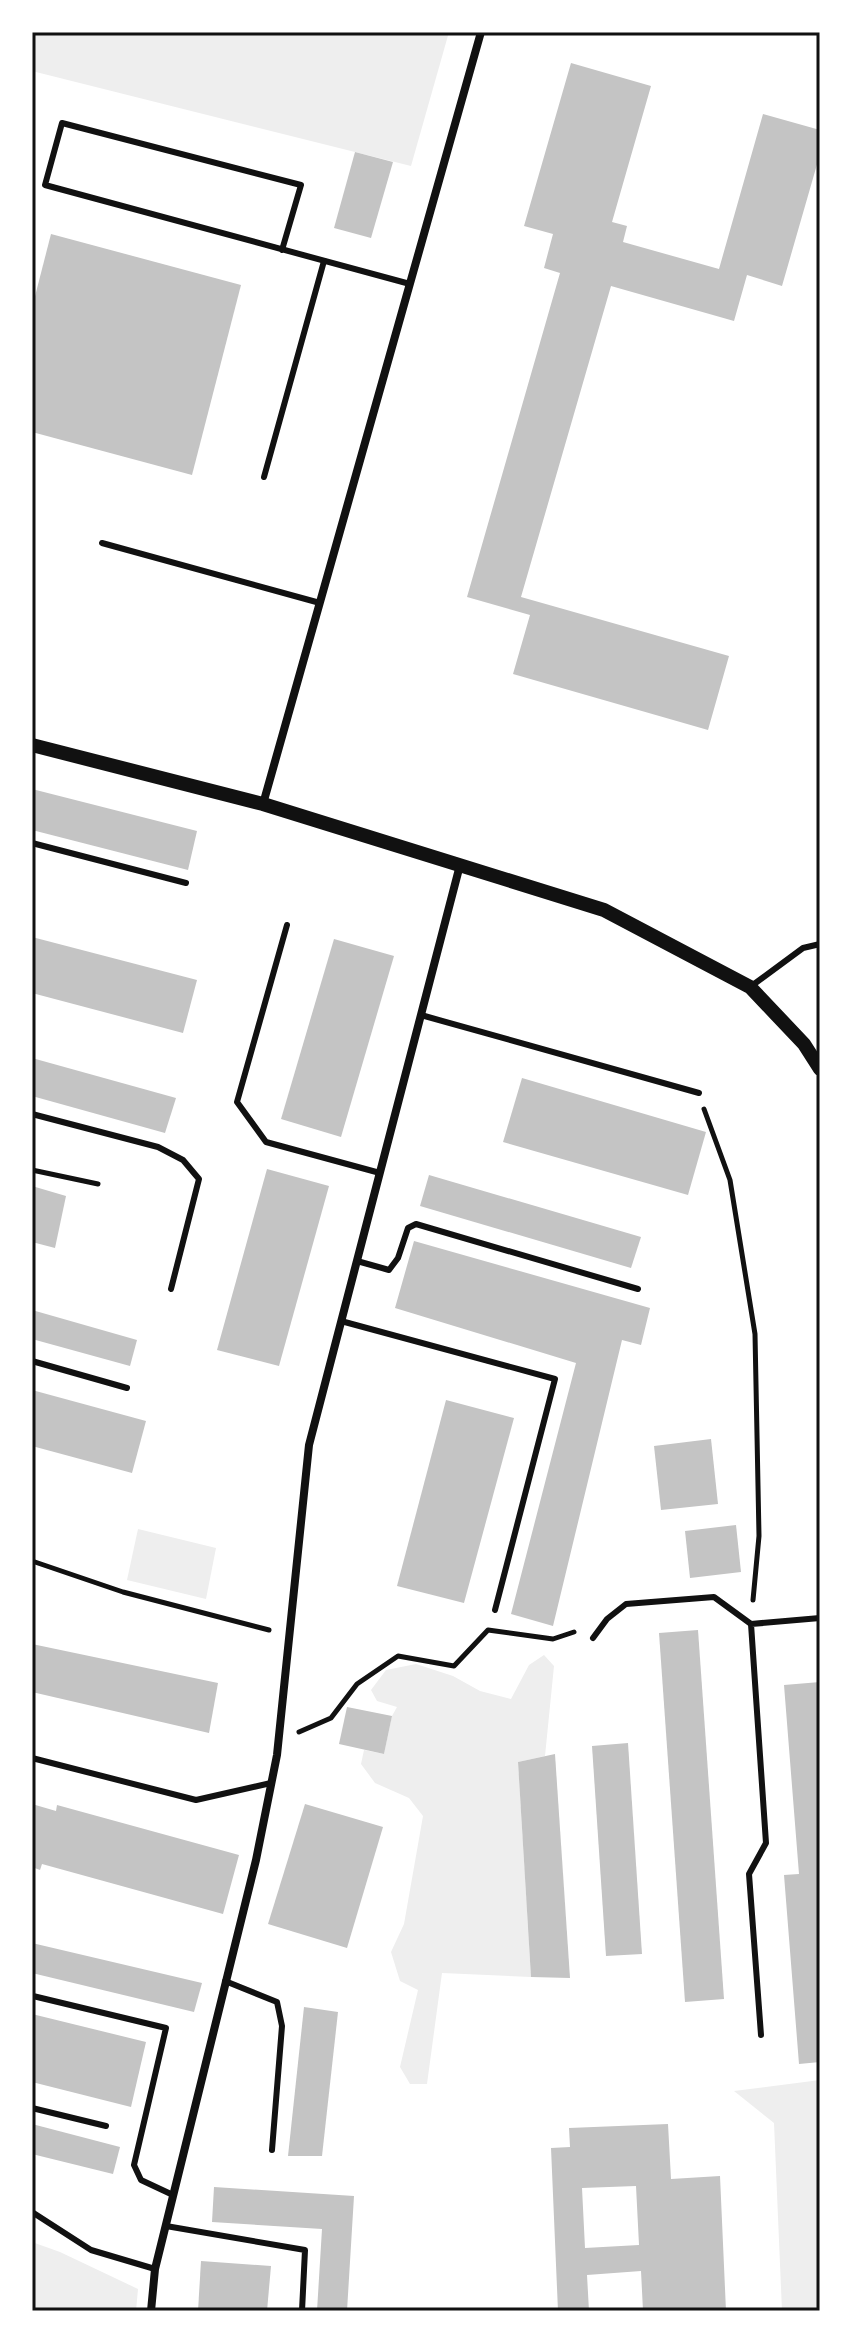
<svg xmlns="http://www.w3.org/2000/svg" width="852" height="2343" font-family="Helvetica,sans-serif">
<rect width="100%" height="100%" fill="#fff"/>
<g fill="#eee">
<polygon points="32,32 449,32 411,166 32,71"/>
<polygon points="138,1529 216,1548 206,1599 127,1580"/>
<polygon points="544,1655 554,1666 545,1756 518,1762 531,1977 442,1973 427,2084 410,2084 400,2067 418,1990 400,1981 391,1952 404,1924 423,1816 409,1798 375,1783 361,1764 364,1750 384,1754 392,1716 397,1707 377,1701 371,1690 386,1670 416,1664 453,1676 480,1691 511,1699 529,1665"/>
<polygon points="820,2080 820,2311 782,2311 774,2123 734,2091"/>
<polygon points="32,2242 60,2252 138,2289 136,2311 32,2311"/>
</g>
<g fill="#c4c4c4" fill-rule="evenodd">
<polygon points="571,63 651,86 612,222 627,226 623,242 719,269 763,114 820,130 820,154 782,286 747,275 734,321 611,286 521,597 729,656 708,730 513,674 530,615 467,597 560,273 544,268 553,234 524,226"/>
<polygon points="355,152 393,162 371,238 334,228"/>
<polygon points="51,234 241,285 192,475 32,432 32,308"/>
<polygon points="32,789 197,831 188,870 32,830"/>
<polygon points="32,937 197,980 183,1033 32,993"/>
<polygon points="334,939 394,956 341,1137 281,1119"/>
<polygon points="32,1058 176,1098 165,1133 32,1096"/>
<polygon points="522,1078 706,1132 688,1195 503,1142"/>
<polygon points="267,1169 329,1186 279,1366 217,1350"/>
<polygon points="429,1175 641,1237 631,1268 420,1206"/>
<polygon points="32,1186 66,1196 55,1248 32,1242"/>
<polygon points="414,1241 650,1308 641,1345 622,1340 553,1626 511,1614 576,1363 395,1308"/>
<polygon points="32,1310 137,1340 130,1366 32,1339"/>
<polygon points="32,1390 146,1421 132,1473 32,1446"/>
<polygon points="446,1400 514,1418 464,1603 397,1586"/>
<polygon points="711,1439 718,1504 661,1510 654,1446"/>
<polygon points="736,1525 741,1572 690,1578 685,1531"/>
<polygon points="698,1630 724,1999 685,2002 659,1633"/>
<polygon points="32,1644 218,1683 209,1733 32,1692"/>
<polygon points="820,1682 820,2062 799,2064 784,1875 799,1874 784,1685"/>
<polygon points="347,1707 392,1716 384,1754 339,1744"/>
<polygon points="628,1743 642,1954 606,1956 592,1746"/>
<polygon points="555,1754 570,1978 531,1977 518,1762"/>
<polygon points="32,1804 56,1811 57,1805 239,1855 223,1914 42,1864 40,1870 32,1867"/>
<polygon points="305,1804 383,1827 347,1948 268,1924"/>
<polygon points="32,1943 202,1983 194,2012 32,1973"/>
<polygon points="304,2007 338,2012 322,2156 288,2156"/>
<polygon points="32,2014 146,2042 131,2107 32,2082"/>
<polygon points="32,2124 120,2147 113,2174 32,2154"/>
<path d="M668 2124 671 2179 720 2176 726 2311H643L641 2271 587 2275 589 2311H558L551 2148 570 2147 569 2128ZM636 2186 639 2245 585 2248 582 2188Z"/>
<polygon points="214,2187 354,2196 347,2311 317,2311 322,2229 212,2222"/>
<polygon points="201,2261 271,2266 267,2311 198,2311"/>
</g>
<g fill="none" stroke-linecap="round" stroke-linejoin="round">
<g stroke="#111" stroke-width="5">
<polyline points="704,1109 730,1180 755,1334 759,1536 753,1600"/>
<polyline points="32,1170 98,1184"/>
<polyline points="32,1561 123,1592 269,1630"/>
<polyline points="299,1732 331,1718 357,1684 398,1656 454,1666 488,1630 553,1639 574,1632"/>
</g>
<g stroke="#111" stroke-width="6">
<polyline points="282,250 301,185 62,123 45,185 410,284"/>
<polyline points="264,477 324,261"/>
<polyline points="102,543 320,603"/>
<polyline points="32,843 186,883"/>
<polyline points="287,925 237,1102 266,1142 380,1173"/>
<polyline points="750,987 803,948 820,944"/>
<polyline points="421,1015 699,1093"/>
<polyline points="32,1114 158,1147 183,1160 199,1179 171,1289"/>
<polyline points="357,1261 389,1270 398,1258 408,1228 416,1224 638,1289"/>
<polyline points="341,1321 555,1379 495,1610"/>
<polyline points="32,1361 127,1388"/>
<polyline points="593,1638 607,1619 626,1604 714,1597 751,1624"/>
<polyline points="32,1758 196,1800 271,1783"/>
<polyline points="225,1981 277,2002 282,2026 272,2150"/>
<polyline points="33,1996 166,2028 134,2165 141,2180 173,2195"/>
<polyline points="761,2035 749,1874 766,1843 751,1624 820,1618"/>
<polyline points="32,2108 106,2126"/>
<polyline points="32,2212 91,2250 155,2269"/>
<polyline points="166,2226 305,2250 302,2311"/>
</g>
<g stroke="#111" stroke-width="8">
<polyline points="263,804 481,32"/>
<polyline points="151,2311 155,2269 256,1860 277,1755 309,1445 460,865"/>
</g>
<polyline stroke="#111" stroke-width="14" points="32,745 263,804 604,910 750,987 804,1044 820,1069"/>
</g>
<rect width="852" height="2343" fill="none" stroke="#ffffff" stroke-width="68"/>
<rect x="34" y="34" width="784" height="2275" fill="none" stroke="#111" stroke-width="3"/>
</svg>
